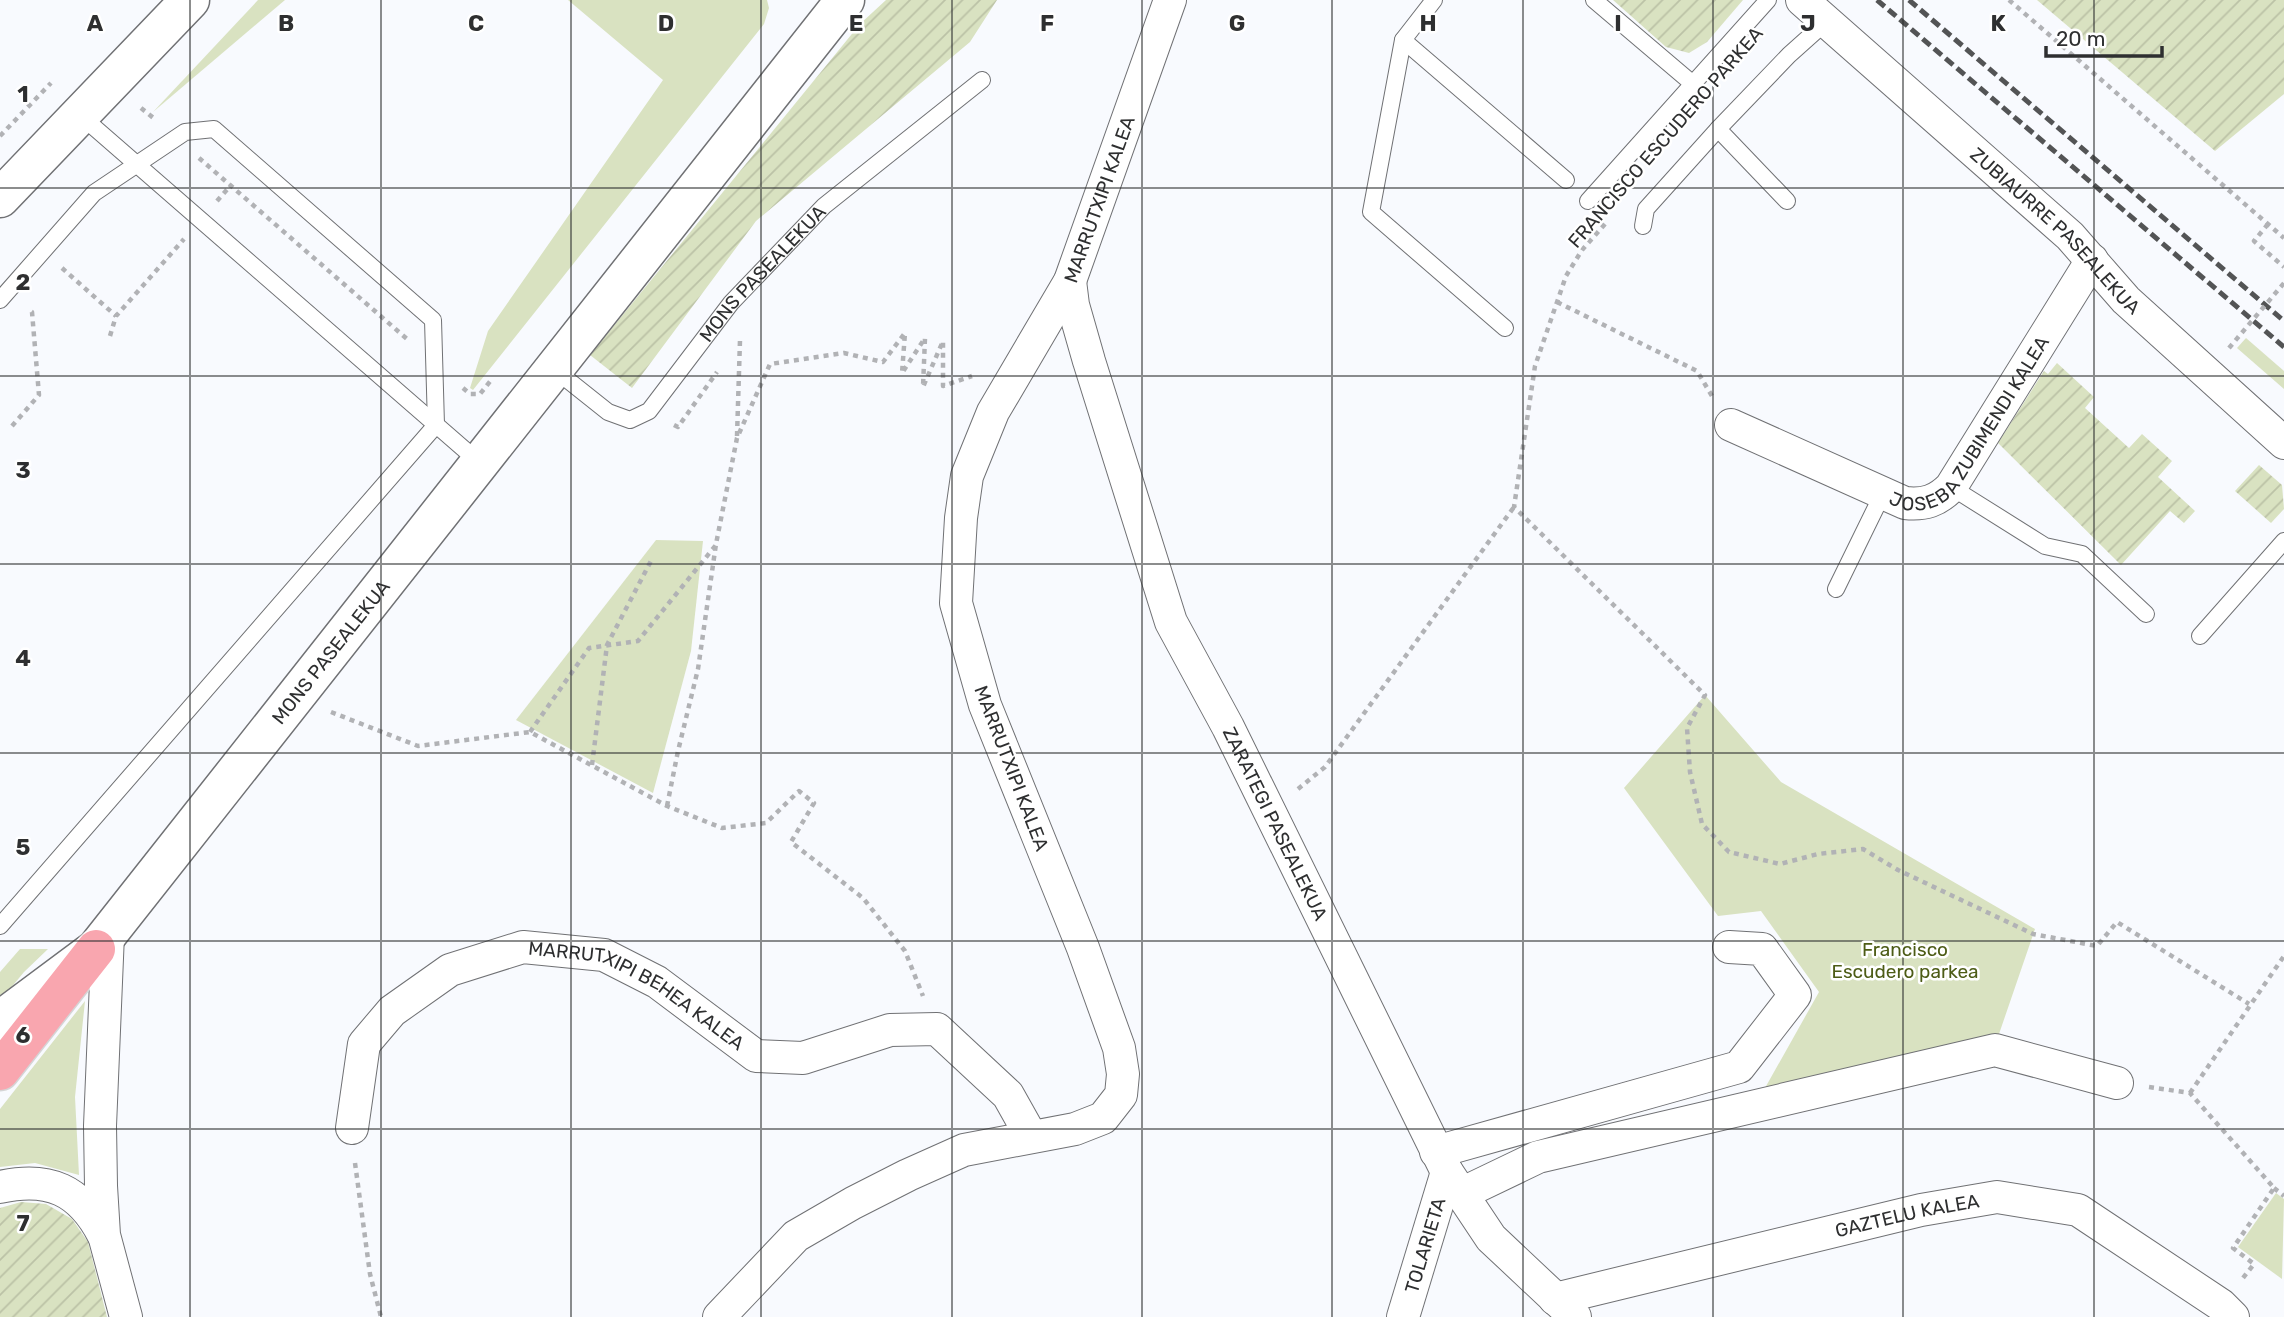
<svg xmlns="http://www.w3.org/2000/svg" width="2284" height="1317" font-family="Rubik,sans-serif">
<defs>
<pattern id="garden-furrows" width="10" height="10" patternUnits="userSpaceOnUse" patternTransform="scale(1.75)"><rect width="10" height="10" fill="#d9e2c1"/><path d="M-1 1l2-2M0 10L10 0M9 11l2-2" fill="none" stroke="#bbc2a6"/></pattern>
</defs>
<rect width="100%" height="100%" fill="#f8fafe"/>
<g fill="#d9e2c1">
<polygon points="258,0 285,0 153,112"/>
<polygon points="568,0 767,0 769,8 764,24 473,390 470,388 488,331 663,80"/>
<polygon points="2246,338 2284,371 2284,389 2237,348"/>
<polygon points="656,540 703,541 691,651 653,793 516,720"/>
<polygon points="1705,695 1781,782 2035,929 1999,1034 1765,1088 1819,992 1761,911 1718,916 1624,788"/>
<polygon points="20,949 48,949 24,972 0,1001 0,972"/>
<polygon points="85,1001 75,1097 79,1175 35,1163 0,1167 0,1109"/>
<polygon points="2276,1193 2284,1199 2282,1279 2238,1247"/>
</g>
<g fill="url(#garden-furrows)">
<polygon points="886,0 997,0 970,42 756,221 632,388 590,355 860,24"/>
<polygon points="1613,0 1743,0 1707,42 1689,53 1666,47"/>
<polygon points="2037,0 2284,0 2284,94 2215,151"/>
<polygon points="2057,363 2094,397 2085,408 2129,448 2142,434 2172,461 2158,477 2195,511 2184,523 2170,511 2121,565 1998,443 2044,371 2048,374"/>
<polygon points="2259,465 2282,485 2284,509 2271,523 2235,491"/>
<polygon points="21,1202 46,1204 72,1219 88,1242 107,1317 0,1317 0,1208"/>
</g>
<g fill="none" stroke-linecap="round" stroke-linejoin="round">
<g stroke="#707174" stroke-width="18">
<g id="lane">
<polyline points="1434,0 1403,40 1566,180"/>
<polyline points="1594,0 1693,84"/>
<polyline points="1403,40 1371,212 1505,328"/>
<polyline points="80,115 480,463"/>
<polyline points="1588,201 1768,0"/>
<polyline points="1787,201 1718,129 1789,55 1827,21"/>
<polyline points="1643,226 1646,209 1718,129"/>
<polyline points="0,300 94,193 185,132 214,129 433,320 436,425 0,926"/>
<path id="s1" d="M554 369 608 412 630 420 649 411 731 303 824 206 982 80"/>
<polyline points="1951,487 2045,546 2082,554 2146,614"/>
<polyline points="1836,589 1883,493"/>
<polyline points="2200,636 2284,541"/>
</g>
</g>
<g stroke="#707174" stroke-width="34">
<g id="street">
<path id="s2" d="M1802 0 2070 236 2126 300 2284 443"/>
<path id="s3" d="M1070 281 1073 305 1089 361 1171 622 1228 727 1447 1172 1491 1238 1575 1317"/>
<path id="s4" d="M1731 425 1905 503C1925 505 1937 501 1951 487L2092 260"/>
<polyline points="108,934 100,1126 101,1186 104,1235 126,1317"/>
<path id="s5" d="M352 1128 364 1044 392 1011 450 970 523 947 604 955 657 982 756 1056 803 1058 890 1030 937 1029 1008 1095 1031 1136"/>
<polyline points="1436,1152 1739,1067 1795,995 1762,949 1729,947"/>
<path d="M0 1187C49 1176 80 1190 103 1234"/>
<polyline points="1461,1194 1538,1157 1995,1050 2117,1083"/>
<path id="s6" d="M1555 1299 1921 1210 1997 1197 2078 1210 2221 1305 2233 1317"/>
<path id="s7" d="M719 1317 796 1236 853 1203 908 1175 964 1150 1075 1129 1103 1118 1121 1095 1123 1074 1119 1048 1083 948 985 705 956 603 961 518 967 476 993 412 1070 281 1170 0"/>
<path id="s8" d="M1403 1317 1447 1172"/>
</g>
</g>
<g stroke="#707174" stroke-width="41">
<g id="secondary">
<polyline points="0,198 190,0"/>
<path id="s9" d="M0 1023 6 1016 96 949 845 0"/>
</g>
</g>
<g stroke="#d5d5d6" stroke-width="41">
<polyline id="highway" points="0,1071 96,949"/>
</g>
<g stroke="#b1b2b5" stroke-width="4.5" stroke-dasharray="5 5" stroke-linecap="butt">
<polyline points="2009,0 2284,238"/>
<polyline points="141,108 156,120"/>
<polyline points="0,136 51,83"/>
<polyline points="199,158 407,339"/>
<polyline points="217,201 231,185"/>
<polyline points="1605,224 1582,250 1566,276 1535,366 1514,507 1705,695 1687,728 1690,772 1702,824 1729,852 1780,864 1818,854 1863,849 1898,870 2033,934 2097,946 2117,922 2249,1004"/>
<polyline points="2268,224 2254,241 2284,267"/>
<polyline points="62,268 116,316"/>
<polyline points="1557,302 1697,371 1712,396"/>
<polyline points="110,336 116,316 184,239"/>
<polyline points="463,388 470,394 480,394 492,379"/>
<polyline points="674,425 678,427 717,372"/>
<polyline points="12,426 39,395 32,312 28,309"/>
<polyline points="737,436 740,340"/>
<polyline points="331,712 418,746 530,732 667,806 722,828 766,823 799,791 814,803 791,842 863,898 905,951 923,996"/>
<polyline points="530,732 589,648 638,641 716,545"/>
<polyline points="592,765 607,645 652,559"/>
<polyline points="1298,789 1325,767 1514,507"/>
<polyline points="667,806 678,751 698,669 716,544 737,438 770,364 844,353 883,362 905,333 902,373 925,338 923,387 943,341 943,386 972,376"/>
<polyline points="2149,1087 2190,1093 2274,1188 2233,1248 2254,1264 2243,1278"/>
<polyline points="2190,1093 2284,956"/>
<polyline points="355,1163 370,1274 381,1317"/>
<polyline points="2274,1188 2284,1196"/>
</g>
<use href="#lane" stroke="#fff" stroke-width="16"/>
<use href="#street" stroke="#fff" stroke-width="32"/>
<use href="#secondary" stroke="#fff" stroke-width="38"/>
<use href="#highway" stroke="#f9a6af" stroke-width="38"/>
<g stroke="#535455" stroke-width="5" stroke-dasharray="10 5" stroke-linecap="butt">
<polyline points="1877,0 2284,347"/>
<polyline points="1909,0 2284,321"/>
</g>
<polyline stroke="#b1b2b5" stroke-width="4.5" stroke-dasharray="5 5" stroke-linecap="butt" points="2229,348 2284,283"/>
</g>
<path fill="none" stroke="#2e2f30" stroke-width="2" stroke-opacity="0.55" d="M190 0V1317M381 0V1317M571 0V1317M761 0V1317M952 0V1317M1142 0V1317M1332 0V1317M1523 0V1317M1713 0V1317M1903 0V1317M2094 0V1317M0 188H2284M0 376H2284M0 564H2284M0 753H2284M0 941H2284M0 1129H2284"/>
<g text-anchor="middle" stroke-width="5" stroke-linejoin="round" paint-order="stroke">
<g font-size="19" fill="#2e2f30" stroke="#fff">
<text transform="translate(1665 137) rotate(-49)" y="7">FRANCISCO ESCUDERO PARKEA</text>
<text dy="7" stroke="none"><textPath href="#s7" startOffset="1430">MARRUTXIPI KALEA</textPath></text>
<text dy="7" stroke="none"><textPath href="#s2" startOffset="343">ZUBIAURRE PASEALEKUA</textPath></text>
<text dy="7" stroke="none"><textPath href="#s1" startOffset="292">MONS PASEALEKUA</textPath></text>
<text dy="7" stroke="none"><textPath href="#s4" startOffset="296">JOSEBA ZUBIMENDI KALEA</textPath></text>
<text dy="7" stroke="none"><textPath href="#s9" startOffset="500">MONS PASEALEKUA</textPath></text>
<text transform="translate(1012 768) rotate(69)" y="7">MARRUTXIPI KALEA</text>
<text dy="7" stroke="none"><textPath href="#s3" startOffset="583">ZARATEGI PASEALEKUA</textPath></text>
<text dy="7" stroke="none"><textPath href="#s5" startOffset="402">MARRUTXIPI BEHEA KALEA</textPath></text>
<text dy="7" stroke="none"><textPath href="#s6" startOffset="362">GAZTELU KALEA</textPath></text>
<text dy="7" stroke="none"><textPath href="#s8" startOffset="75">TOLARIETA</textPath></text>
</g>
<g font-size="19" fill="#4d5c16" stroke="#fff">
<text x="1905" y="956">Francisco<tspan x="1905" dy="22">Escudero parkea</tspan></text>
</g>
</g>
<g font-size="23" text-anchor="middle" font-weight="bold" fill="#2e2f30" stroke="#fff" stroke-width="5" stroke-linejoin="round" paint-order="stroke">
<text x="95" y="31">A</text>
<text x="286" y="31">B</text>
<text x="476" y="31">C</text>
<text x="666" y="31">D</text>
<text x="856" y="31">E</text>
<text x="1047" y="31">F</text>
<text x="1237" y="31">G</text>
<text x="1428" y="31">H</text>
<text x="1618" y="31">I</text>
<text x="1808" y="31">J</text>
<text x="1998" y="31">K</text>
<text x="23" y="102">1</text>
<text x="23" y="290">2</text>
<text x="23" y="478">3</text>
<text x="23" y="666">4</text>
<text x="23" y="855">5</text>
<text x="23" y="1043">6</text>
<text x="23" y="1231">7</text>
</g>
<path d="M2046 46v10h116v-10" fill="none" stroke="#2e2f30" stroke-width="3.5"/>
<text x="2056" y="46" font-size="21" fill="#2e2f30" stroke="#ffffff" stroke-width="5" paint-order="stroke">20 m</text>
</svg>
